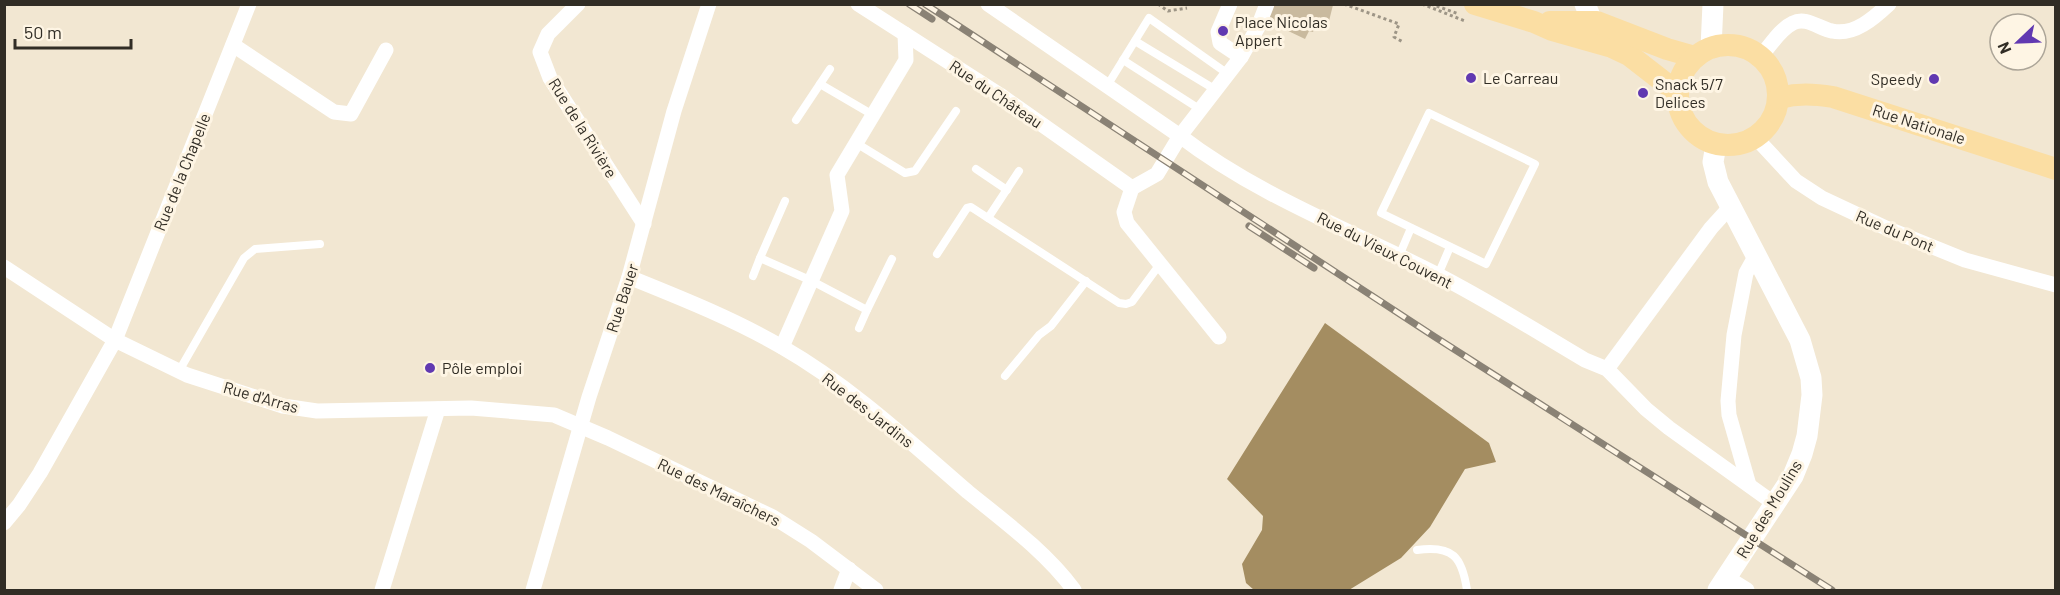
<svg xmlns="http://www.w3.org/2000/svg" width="2060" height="595" font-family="Barlow,sans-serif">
<rect width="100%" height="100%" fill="#f2e7d2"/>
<polygon fill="#c9ba9e" points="1269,5 1333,5 1329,21 1319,17 1313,32 1309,31 1305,39 1261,18"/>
<polygon fill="#a48d61" points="1325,323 1489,443 1496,462 1465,469 1430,527 1401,558 1349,590 1254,590 1246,583 1242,564 1262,530 1263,516 1227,479"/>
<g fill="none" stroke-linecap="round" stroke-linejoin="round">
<g stroke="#9d9586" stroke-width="3" stroke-dasharray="3 3" stroke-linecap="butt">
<polyline points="1158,4 1168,11 1187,8"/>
<polyline points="1344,4 1399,24 1394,37 1403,42"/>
<polyline points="1422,4 1465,21"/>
<polyline points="1431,4 1459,14"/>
</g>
<g stroke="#fff" stroke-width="8">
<polyline points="1135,41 1216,90"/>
<polyline points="1123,60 1201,110"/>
<polyline points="820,84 830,69"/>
<polyline points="1107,86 1149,18 1228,74"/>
<polygon points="1429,113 1535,164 1486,264 1381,213"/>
<polyline points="796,120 820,84 873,115"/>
<polyline points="856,143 905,173 915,171 956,111"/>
<polyline points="976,169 1007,190"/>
<polyline points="785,201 760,258 812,281 867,310 892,259"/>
<polyline points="988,218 1019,171"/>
<polyline points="937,254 967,208 971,207 1119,303 1126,304 1132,302 1160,264"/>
<polyline points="1399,256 1411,228"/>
<polyline points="1438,275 1450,247"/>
<polyline points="753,276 760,258"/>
<polyline points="859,328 867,310"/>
<polyline points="179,371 244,258 255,249 320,244"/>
<polyline points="1005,376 1039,335 1051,326 1086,281"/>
<path d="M1417 550C1453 545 1462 557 1467 590"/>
</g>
<g stroke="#fff" stroke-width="15">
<polyline points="578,4 548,34 540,52 550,78 644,224"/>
<polyline points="858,4 1000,95 1132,188 1157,174 1180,136 1241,57 1258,27 1267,4"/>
<path d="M988 4 1180 136C1257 195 1350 230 1436 274 1487 300 1536 331 1585 360L1607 369 1646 409 1669 428 1775 504"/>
<polyline points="1230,4 1218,32 1220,43 1241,57"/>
<polyline points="233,45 334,112 351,114 386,50"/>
<path d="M1761 56C1770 46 1780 29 1793 23 1806 16 1820 29 1832 31 1854 36 1874 18 1889 4"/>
<polyline points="1756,138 1796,181 1822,198 1886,228 1965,260 2056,285"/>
<polyline points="1132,188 1124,212 1127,223 1219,337"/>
<polyline points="4,267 115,340 187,375 283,406 317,411 471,408 554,415 608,438 773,517 811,541 876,590"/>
<path d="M629 277C681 298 734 319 782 347 850 386 909 441 968 492 1005 522 1046 552 1074 590"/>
<polyline points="782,347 842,211 837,175 906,60 905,34"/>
<polyline points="1607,369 1711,228 1731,206"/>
<polyline points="1749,485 1729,415 1728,401 1734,335 1746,273 1756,255"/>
<polyline points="4,523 19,505 40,473 115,340 249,4"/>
<polyline points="1726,577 1747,590"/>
<polyline points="382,590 438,409"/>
<polyline points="533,590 589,397 629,277 674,111 709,4"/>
<polyline points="841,590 849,569"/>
</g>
<g stroke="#fff" stroke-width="21">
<polyline points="1585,4 1592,21"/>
<polyline points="1711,48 1713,4"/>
<polyline points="1716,145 1713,162 1718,182 1800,340 1811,378 1812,395 1807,436 1802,454 1793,476 1718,590"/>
</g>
<g stroke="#fbdea3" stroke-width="22">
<polyline points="1475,4 1534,22 1552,30 1612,47 1629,55 1669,86 1678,97"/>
<polyline points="1550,22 1597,22 1667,49 1695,57"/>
<circle cx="1728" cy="95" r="50"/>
<path d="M1779 98C1798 93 1814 94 1833 97L2056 169"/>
</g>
<g stroke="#8a8275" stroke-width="7">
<g id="rail">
<polyline points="909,4 932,19"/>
<polyline points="925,4 1435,337 1832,590"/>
<polyline points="1249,226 1314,268"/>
</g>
</g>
<use href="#rail" stroke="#fef5e4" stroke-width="4.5" stroke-dasharray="14" stroke-linecap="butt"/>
</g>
<g fill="#6139b1" stroke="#fef5e4" stroke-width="2">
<circle cx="1223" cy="31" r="6"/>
<circle cx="1471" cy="78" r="6"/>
<circle cx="1934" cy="79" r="6"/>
<circle cx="1643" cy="93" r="6"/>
<circle cx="430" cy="368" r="6"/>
</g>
<g text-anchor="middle" stroke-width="6" stroke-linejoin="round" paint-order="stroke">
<g font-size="16" fill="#312d25" stroke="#fef5e4" text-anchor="start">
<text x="1235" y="28">Place Nicolas<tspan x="1235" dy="18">Appert</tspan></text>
<text x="1483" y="84">Le Carreau</text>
<text x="1922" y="85" text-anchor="end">Speedy</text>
<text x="1655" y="90">Snack 5/7<tspan x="1655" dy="18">Delices</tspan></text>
<text x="442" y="374">Pôle emploi</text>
</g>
<g font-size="16" fill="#312d25" stroke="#fef5e4">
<text transform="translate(996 94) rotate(34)" y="6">Rue du Château</text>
<text transform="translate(1919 124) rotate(18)" y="6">Rue Nationale</text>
<text transform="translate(583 128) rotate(58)" y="6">Rue de la Rivière</text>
<text transform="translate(182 172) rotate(-68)" y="6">Rue de la Chapelle</text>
<text transform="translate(1895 231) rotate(23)" y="6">Rue du Pont</text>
<text transform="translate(1385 250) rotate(27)" y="6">Rue du Vieux Couvent</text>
<text transform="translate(622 298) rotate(-72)" y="6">Rue Bauer</text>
<text transform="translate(261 397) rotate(16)" y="6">Rue d'Arras</text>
<text transform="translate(868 410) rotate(38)" y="6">Rue des Jardins</text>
<text transform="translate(719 492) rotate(26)" y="6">Rue des Maraîchers</text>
<text transform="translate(1769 509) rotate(-59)" y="6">Rue des Moulins</text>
</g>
</g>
<rect width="2060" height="595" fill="none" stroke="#312d25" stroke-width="12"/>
<g transform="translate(2018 42) rotate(247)"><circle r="28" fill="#fef5e4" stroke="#aca598" stroke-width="1.5"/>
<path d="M0-4.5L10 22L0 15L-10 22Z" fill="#6139b1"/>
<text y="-9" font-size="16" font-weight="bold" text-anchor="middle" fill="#312d25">N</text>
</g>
<path d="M15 39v9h116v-9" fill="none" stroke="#312d25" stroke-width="3"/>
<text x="24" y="39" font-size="18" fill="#312d25" stroke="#fef5e4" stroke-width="4.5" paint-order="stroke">50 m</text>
</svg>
